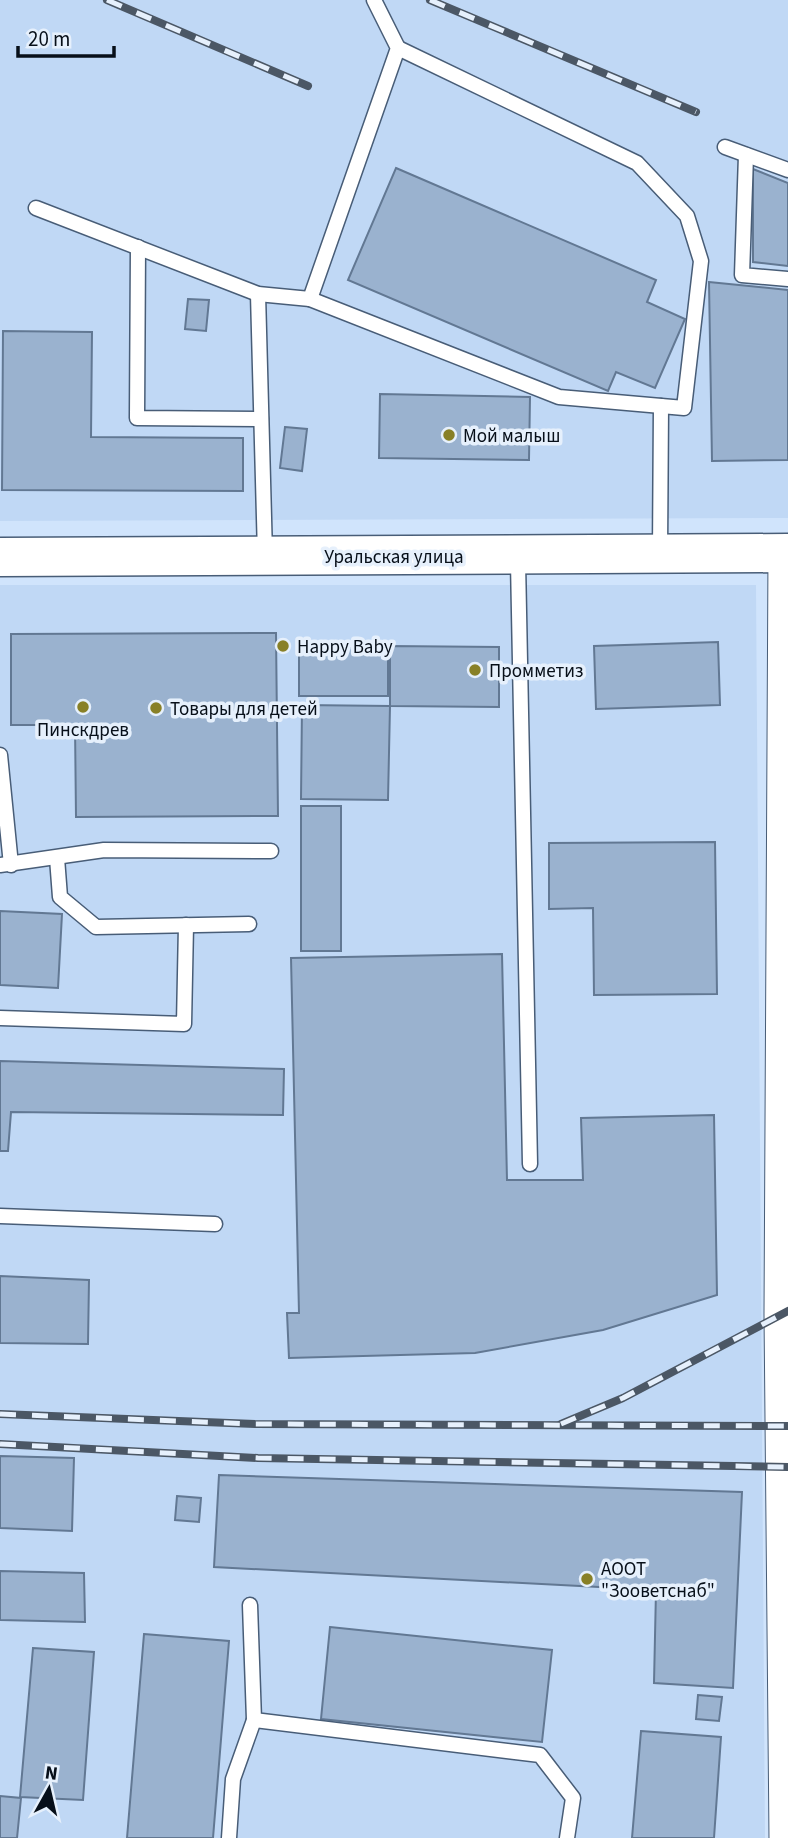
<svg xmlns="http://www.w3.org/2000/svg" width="788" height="1838" font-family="'Source Sans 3',sans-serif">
<rect width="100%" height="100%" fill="#d0e4fc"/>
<g fill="#c0d8f5">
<polygon points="0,0 788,0 788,518 0,521"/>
<polygon points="0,585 756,585 765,1838 0,1838"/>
</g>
<g fill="#9ab2cf" stroke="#627893" stroke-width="2">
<polygon points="396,168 656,280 647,302 685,319 655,388 616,372 608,391 348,280"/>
<polygon points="753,169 788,183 788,266 753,262"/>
<polygon points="709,282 788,290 788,460 712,461"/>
<polygon points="188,299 209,300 206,331 185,329"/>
<polygon points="3,331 92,332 91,437 243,438 243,491 2,490"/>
<polygon points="380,394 530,397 529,460 379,458"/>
<polygon points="285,427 307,429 302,471 280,468"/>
<polygon points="276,633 278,816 76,817 75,725 11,725 11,634"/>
<polygon points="718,642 720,705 596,709 594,646"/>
<polygon points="390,646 499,647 499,707 390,706"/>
<rect x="299" y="647" width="89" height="49"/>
<polygon points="302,705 390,706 388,800 301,799"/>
<rect x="301" y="806" width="40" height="145"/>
<polygon points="715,842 717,994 594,995 593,908 549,909 549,843"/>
<polygon points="0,911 62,914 58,988 0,985"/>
<polygon points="502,954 507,1180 583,1180 581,1118 714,1115 717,1295 603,1330 475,1353 289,1358 287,1313 299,1313 291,958"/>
<polygon points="0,1061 284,1069 283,1115 11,1112 8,1151 0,1151"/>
<polygon points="0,1276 89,1280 88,1344 0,1343"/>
<polygon points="0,1456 74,1458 72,1531 0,1528"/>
<polygon points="219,1475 742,1492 733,1688 654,1683 656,1590 214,1567"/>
<polygon points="177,1496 201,1498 199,1522 175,1520"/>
<polygon points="0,1571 84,1573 85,1622 0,1620"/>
<polygon points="330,1627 552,1650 542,1742 321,1719"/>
<polygon points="144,1634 229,1641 213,1838 127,1838"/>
<polygon points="33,1648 94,1652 83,1800 20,1797"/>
<polygon points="698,1695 722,1697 719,1721 696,1719"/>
<polygon points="641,1731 721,1737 714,1838 632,1838"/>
<polygon points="0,1796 21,1798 17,1838 0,1838"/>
</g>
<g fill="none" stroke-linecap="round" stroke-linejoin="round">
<g stroke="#485d77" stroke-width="17">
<g id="service">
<polyline points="725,147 788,170"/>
<polyline points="746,155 742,275 788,279"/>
<polyline points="36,208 258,294 310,299 398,48 374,0"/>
<polyline points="138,247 137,418 261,419"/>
<polyline points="258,294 265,555"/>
<polyline points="310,299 559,397 684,408 701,261 687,216 637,163 398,48"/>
<polyline points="660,551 661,406"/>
<polyline points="518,562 530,1164"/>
<polyline points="0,755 11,865"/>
<polyline points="57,858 60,897 96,927 249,924"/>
<polyline points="0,865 104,850 271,851"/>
<polyline points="0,1018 184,1024 186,925"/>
<polyline points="0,1216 215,1224"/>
<polyline points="250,1605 254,1720 540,1755 573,1798 567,1838"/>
<polyline points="229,1838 233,1779 254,1720"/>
</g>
</g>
<g stroke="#485d77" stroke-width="39">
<polyline id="tertiary" points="787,553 783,1314 788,1838"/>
</g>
<g stroke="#485d77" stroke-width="41">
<polyline id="secondary" points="0,557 788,553"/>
</g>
<use href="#service" stroke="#fff" stroke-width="14"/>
<use href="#tertiary" stroke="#fff" stroke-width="37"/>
<use href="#secondary" stroke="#fff" stroke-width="38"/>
<g stroke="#4b5765" stroke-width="8">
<g id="rail">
<polyline points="107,0 308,86"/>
<polyline points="430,0 696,112"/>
<polyline points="0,1414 255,1424 788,1426"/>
<polyline points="561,1424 623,1398 788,1311"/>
<polyline points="0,1444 258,1458 788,1467"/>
</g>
</g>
<use href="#rail" stroke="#e6f0fc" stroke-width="5" stroke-dasharray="16" stroke-linecap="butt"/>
</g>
<g fill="#888027" stroke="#e6f0fc" stroke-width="2.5">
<circle cx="449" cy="435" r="7"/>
<circle cx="283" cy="646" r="7"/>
<circle cx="475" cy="670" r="7"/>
<circle cx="83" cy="707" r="7"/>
<circle cx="156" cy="708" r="7"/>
<circle cx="587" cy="1579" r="7"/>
</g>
<g text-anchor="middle" stroke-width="7" stroke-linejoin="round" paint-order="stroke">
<g font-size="19" fill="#070f19" stroke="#e6f0fc" text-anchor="start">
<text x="463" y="442">Мой малыш</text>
<text x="297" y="653">Happy Baby</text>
<text x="489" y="677">Промметиз</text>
<text x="170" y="715">Товары для детей</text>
<text x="83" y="736" text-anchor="middle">Пинскдрев</text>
<text x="601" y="1575">АООТ<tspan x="601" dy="22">"Зооветснаб"</tspan></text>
</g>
<g font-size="19" fill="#070f19" stroke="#e6f0fc">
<text x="394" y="563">Уральская улица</text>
</g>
</g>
<g transform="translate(49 1789) rotate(8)" stroke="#e6f0fc" stroke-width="5" paint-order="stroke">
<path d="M0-5L12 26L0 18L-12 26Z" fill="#070f19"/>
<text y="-10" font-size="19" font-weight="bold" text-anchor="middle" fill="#070f19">N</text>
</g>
<path d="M18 46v10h96v-10" fill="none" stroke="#070f19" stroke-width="3.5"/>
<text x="28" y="46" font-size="21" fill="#070f19" stroke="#e6f0fc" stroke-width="5" paint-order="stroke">20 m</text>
</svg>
